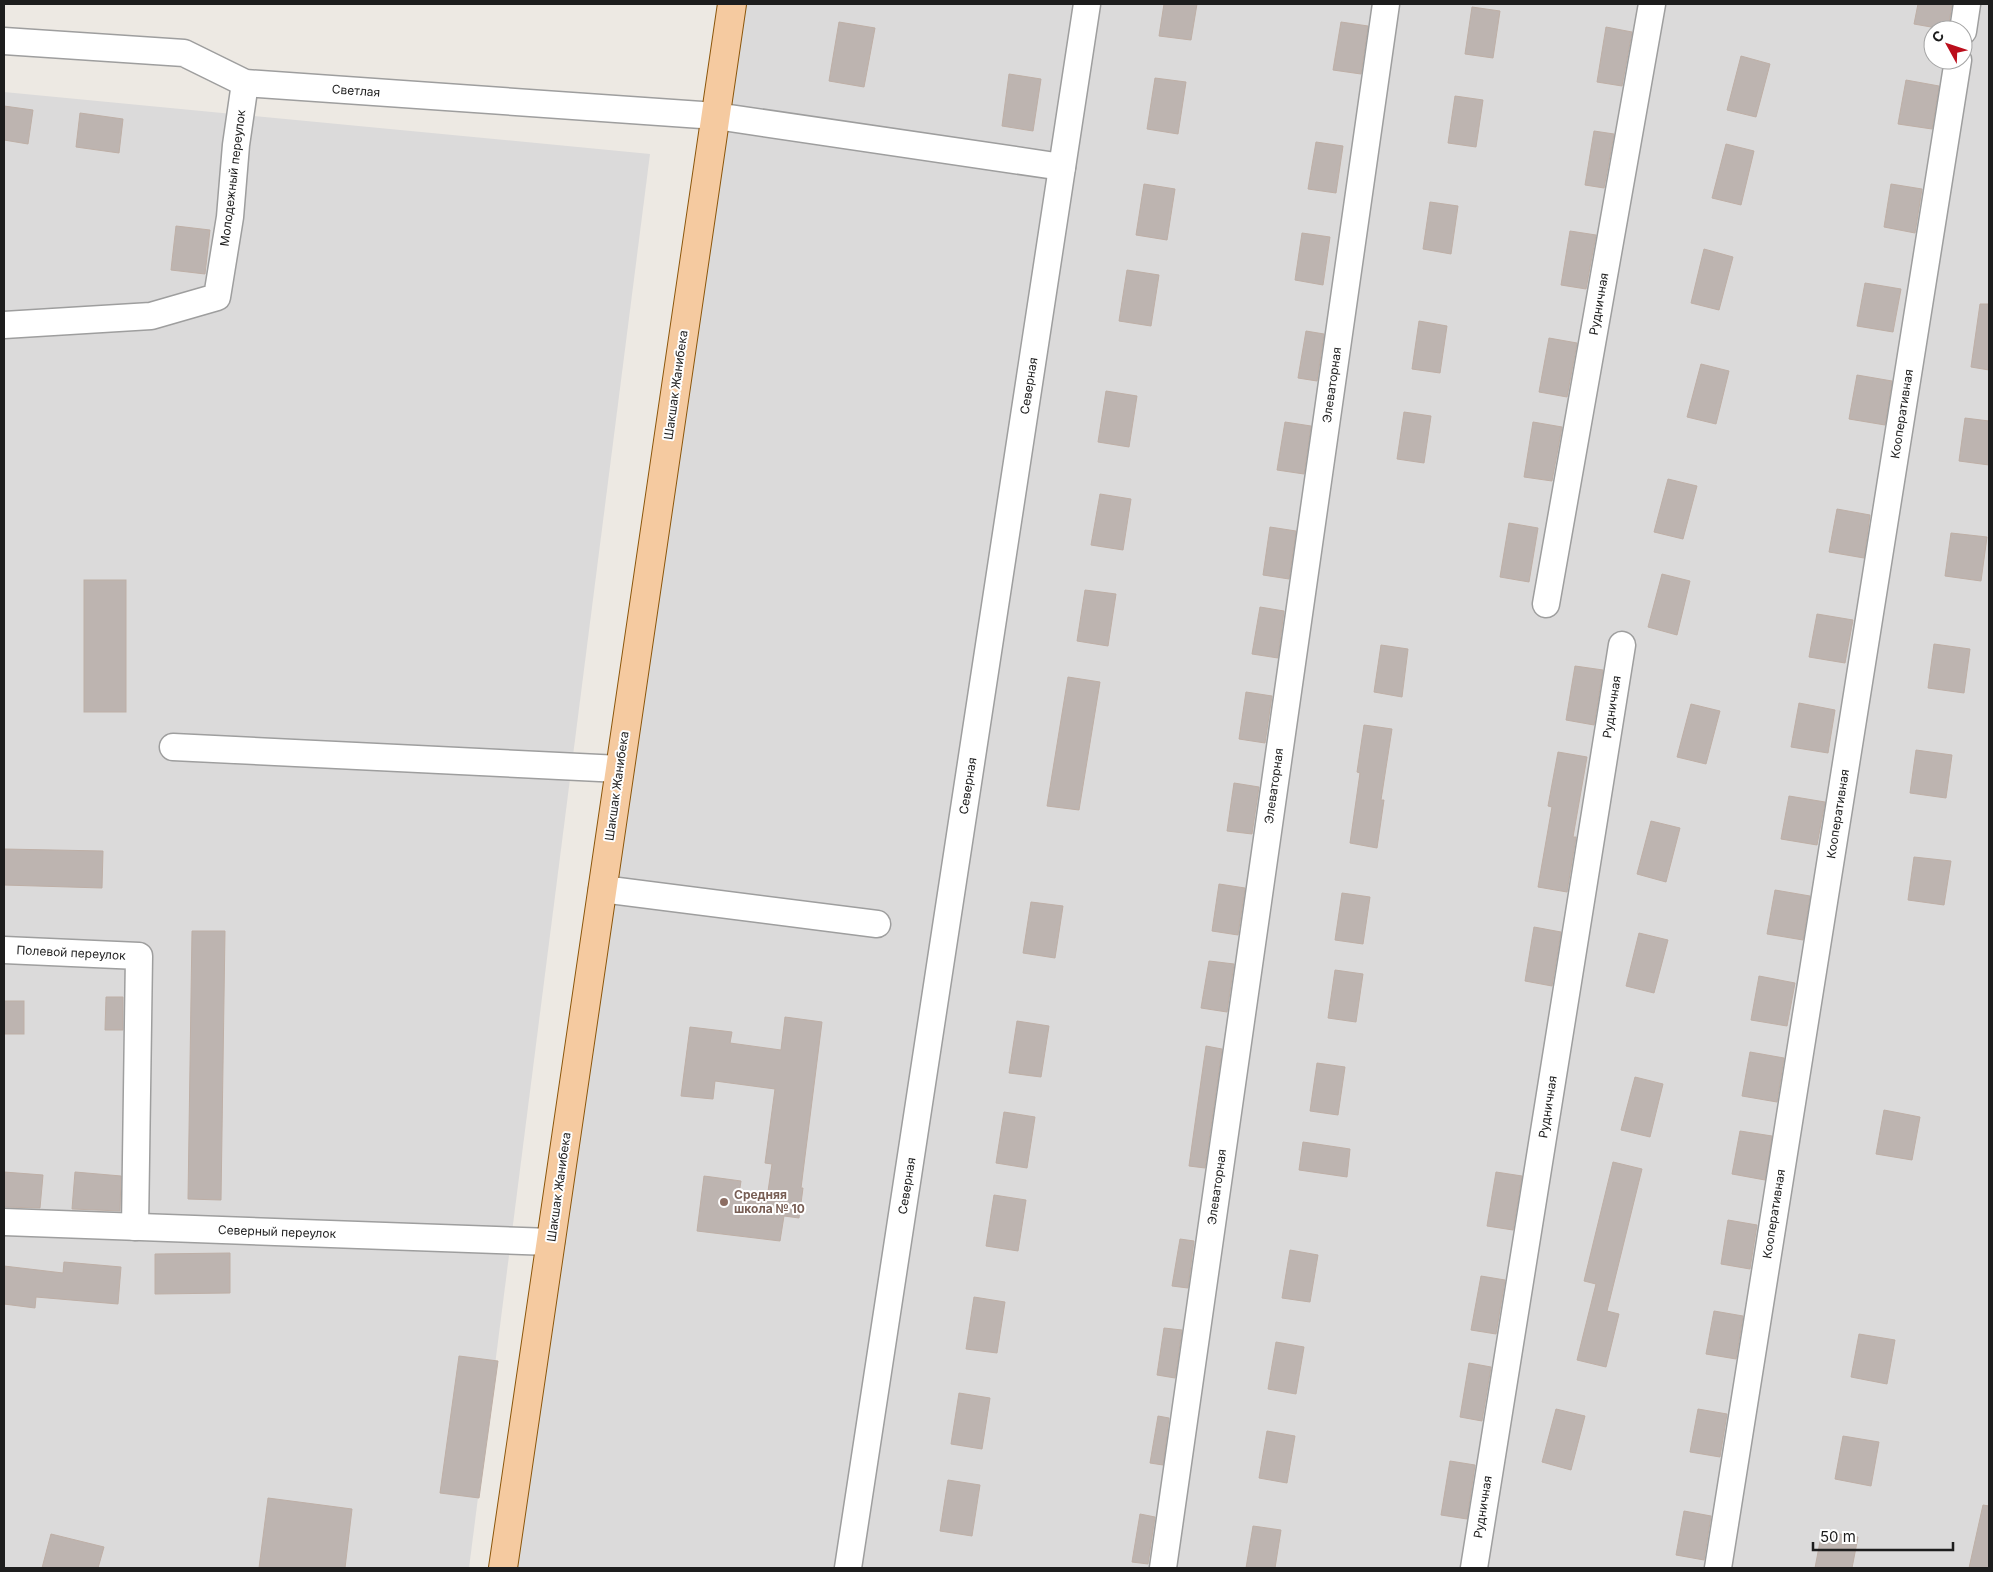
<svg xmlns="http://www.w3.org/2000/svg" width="1993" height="1572" font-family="Inter,sans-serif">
<rect width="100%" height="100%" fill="#ede9e3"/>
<g fill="#dbdada" fill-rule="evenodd">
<path d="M742 4H1989V1568H514ZM1933 30H1963V60H1933Z"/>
<polygon points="4,92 650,154 469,1568 4,1568"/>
</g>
<g fill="#bdb4b0" stroke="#beafa6">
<polygon points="1164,4 1197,4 1191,40 1159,36"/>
<polygon points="1918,4 1952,4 1948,30 1914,24"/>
<polygon points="1472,7 1500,11 1493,58 1465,54"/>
<polygon points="839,22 875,28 864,87 829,81"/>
<polygon points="1341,22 1368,26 1361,74 1333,70"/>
<polygon points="1606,27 1632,32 1622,86 1597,82"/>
<polygon points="1741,56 1770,64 1756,117 1727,110"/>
<polygon points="1009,74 1041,79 1033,131 1002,126"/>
<polygon points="1155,78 1186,82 1178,134 1147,129"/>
<polygon points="1906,80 1939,86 1932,129 1898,124"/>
<polygon points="1455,96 1483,100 1476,147 1448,143"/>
<polygon points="4,106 33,110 28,144 4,140"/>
<polygon points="80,113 123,119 119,153 76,147"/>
<polygon points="1594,131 1614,134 1604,188 1585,185"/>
<polygon points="1316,142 1343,146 1336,193 1308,189"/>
<polygon points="1726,144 1754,151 1741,205 1712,198"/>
<polygon points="1144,184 1175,189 1167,240 1136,235"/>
<polygon points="1891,184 1922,189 1915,233 1884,227"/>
<polygon points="1430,202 1458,206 1451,254 1423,249"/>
<polygon points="176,226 210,230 205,274 171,270"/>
<polygon points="1570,231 1596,235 1586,289 1561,285"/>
<polygon points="1302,233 1330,237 1323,285 1295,280"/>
<polygon points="1704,249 1733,257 1719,310 1691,303"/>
<polygon points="1127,270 1159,275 1151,326 1119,321"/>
<polygon points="1865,283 1901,289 1893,332 1857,326"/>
<polygon points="1980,304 1989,304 1989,370 1971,367"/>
<polygon points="1419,321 1447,326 1440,373 1412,369"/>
<polygon points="1306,331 1324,334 1317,381 1298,378"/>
<polygon points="1549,338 1577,343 1567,397 1539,392"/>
<polygon points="1701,364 1729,371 1716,424 1687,417"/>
<polygon points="1857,375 1892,381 1885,425 1849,419"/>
<polygon points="1106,391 1137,396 1129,447 1098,442"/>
<polygon points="1404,412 1431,416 1424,463 1397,459"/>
<polygon points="1965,418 1989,421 1989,465 1959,461"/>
<polygon points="1285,422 1311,426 1304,474 1277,470"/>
<polygon points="1533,422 1562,427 1552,481 1524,477"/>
<polygon points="1668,479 1697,486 1683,539 1654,532"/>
<polygon points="1100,494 1131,499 1123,550 1091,545"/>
<polygon points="1837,509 1870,515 1864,558 1829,552"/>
<polygon points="1509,523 1538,528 1529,582 1500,577"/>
<polygon points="1270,527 1296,531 1289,579 1263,575"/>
<polygon points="1951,533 1987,537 1981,581 1945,576"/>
<polygon points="1662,574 1690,581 1677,635 1648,627"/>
<rect x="84" y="580" width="42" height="132"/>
<polygon points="1085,590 1116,594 1108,646 1077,641"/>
<polygon points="1260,607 1284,611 1278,658 1252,654"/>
<polygon points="1817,614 1853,620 1845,663 1809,657"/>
<polygon points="1934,644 1970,649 1964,693 1928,688"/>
<polygon points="1381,645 1408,649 1402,697 1374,692"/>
<polygon points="1575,666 1603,670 1594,725 1566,720"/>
<polygon points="1068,677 1100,682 1079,810 1047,806"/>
<polygon points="1246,692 1272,696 1265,743 1239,739"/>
<polygon points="1799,703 1835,710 1828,753 1791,747"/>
<polygon points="1691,704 1720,711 1706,764 1677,757"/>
<polygon points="1364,725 1392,729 1381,800 1384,800 1377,848 1350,843 1360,773 1357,772"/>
<polygon points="1916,750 1952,755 1946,798 1910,793"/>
<polygon points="1558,752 1587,757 1573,837 1576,837 1567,892 1538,887 1552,807 1548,806"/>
<polygon points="1234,783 1259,787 1252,834 1227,831"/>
<polygon points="1789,796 1825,802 1817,845 1781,839"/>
<polygon points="1651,821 1680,828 1666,882 1637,874"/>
<polygon points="4,849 103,851 102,888 4,885"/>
<polygon points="1914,857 1951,861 1944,905 1908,900"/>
<polygon points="1219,884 1245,888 1238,935 1212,931"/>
<polygon points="1775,890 1810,896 1803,940 1767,934"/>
<polygon points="1342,893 1370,897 1363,944 1335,940"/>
<polygon points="1031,902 1063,906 1055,958 1023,953"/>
<polygon points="1534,927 1561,932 1552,986 1525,981"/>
<polygon points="192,931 225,931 221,1200 188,1199"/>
<polygon points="1639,933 1668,940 1654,993 1626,986"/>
<polygon points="1209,961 1234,964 1227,1012 1201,1008"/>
<polygon points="1335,970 1363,974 1356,1022 1328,1018"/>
<polygon points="1759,976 1795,983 1787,1026 1751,1020"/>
<polygon points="106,997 123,997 123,1030 105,1030"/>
<rect x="4" y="1001" width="20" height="33"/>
<polygon points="785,1017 822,1022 801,1188 803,1188 799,1218 784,1216 780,1241 697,1231 704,1176 741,1181 739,1194 767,1198 772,1164 765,1163 775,1089 715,1081 713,1099 681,1096 690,1027 732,1032 730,1043 781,1050"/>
<polygon points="1017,1021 1049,1026 1041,1077 1009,1073"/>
<polygon points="1206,1046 1222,1049 1205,1168 1189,1166"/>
<polygon points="1750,1052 1784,1058 1777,1102 1742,1096"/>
<polygon points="1317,1063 1345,1067 1338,1115 1310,1111"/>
<polygon points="1635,1077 1663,1084 1650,1137 1621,1130"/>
<polygon points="1884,1110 1920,1117 1912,1160 1876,1154"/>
<polygon points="1004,1112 1035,1117 1027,1168 996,1163"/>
<polygon points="1740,1131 1772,1136 1765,1180 1732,1174"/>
<polygon points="1303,1142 1350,1149 1347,1177 1299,1170"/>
<polygon points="1613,1162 1642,1169 1607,1311 1619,1314 1606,1367 1577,1360 1596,1284 1584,1281"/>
<polygon points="4,1172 43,1175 40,1208 4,1207"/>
<polygon points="75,1172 121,1176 120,1211 72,1209"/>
<polygon points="1496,1172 1522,1176 1513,1230 1487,1226"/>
<polygon points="994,1195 1026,1200 1018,1251 986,1246"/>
<polygon points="1728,1220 1757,1225 1750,1269 1721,1264"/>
<polygon points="1180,1239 1194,1241 1188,1288 1172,1286"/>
<polygon points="1290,1250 1318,1255 1310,1302 1282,1298"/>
<polygon points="230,1253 230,1293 155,1294 155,1254"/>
<polygon points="64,1262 121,1267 118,1304 36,1297 35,1308 4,1304 4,1266 63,1273"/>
<polygon points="1481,1276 1505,1280 1496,1334 1471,1330"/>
<polygon points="974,1297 1005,1302 997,1353 966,1349"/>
<polygon points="1714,1311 1743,1316 1736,1359 1706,1354"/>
<polygon points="1164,1328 1182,1330 1175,1378 1157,1375"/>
<polygon points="1859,1334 1895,1340 1887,1384 1851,1377"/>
<polygon points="1276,1342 1304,1347 1296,1394 1268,1389"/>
<polygon points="459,1356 498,1361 479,1498 440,1493"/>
<polygon points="1469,1363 1491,1367 1482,1421 1460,1417"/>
<polygon points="959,1393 990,1398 982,1449 951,1444"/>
<polygon points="1556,1409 1585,1416 1571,1470 1542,1462"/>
<polygon points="1698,1409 1727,1414 1720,1457 1690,1452"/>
<polygon points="1158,1416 1169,1418 1163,1465 1150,1463"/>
<polygon points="1267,1431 1295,1436 1287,1483 1259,1478"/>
<polygon points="1843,1436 1879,1442 1871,1486 1835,1479"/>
<polygon points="1450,1461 1475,1465 1467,1519 1441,1515"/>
<polygon points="948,1480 980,1485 972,1536 940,1531"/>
<polygon points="268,1498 352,1509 345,1568 259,1568"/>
<polygon points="1983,1505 1989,1506 1989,1568 1969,1568"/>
<polygon points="1684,1511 1711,1516 1704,1560 1676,1555"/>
<polygon points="1140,1514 1155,1517 1148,1564 1132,1562"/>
<polygon points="1253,1526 1281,1530 1275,1568 1246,1568"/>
<polygon points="1822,1531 1858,1537 1852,1568 1815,1568"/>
<polygon points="51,1534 104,1547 98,1568 42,1568"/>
</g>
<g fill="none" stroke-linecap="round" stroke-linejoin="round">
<g stroke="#9e9e9e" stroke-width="29">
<g id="minor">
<polyline points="1963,31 1967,4"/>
<polyline points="4,41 184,53 245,83 716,116 1062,167"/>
<polyline points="4,325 151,316 217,297 230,217 236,145 245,83"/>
<polyline points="1546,604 1652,4"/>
<polyline points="173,747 620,769"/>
<polyline points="602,889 877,924"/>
<polyline points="4,950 139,956 135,1227"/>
<polyline points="4,1222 551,1242"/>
<polyline points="848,1568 1087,4"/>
<polyline points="1163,1568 1386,4"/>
<polyline points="1474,1568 1622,645"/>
<polyline points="1718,1568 1958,60"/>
</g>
</g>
<g stroke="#8b560b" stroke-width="30">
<polyline id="major" points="503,1568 732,4"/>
</g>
<use href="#minor" stroke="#fff" stroke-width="26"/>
<use href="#major" stroke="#f5caa0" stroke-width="28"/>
</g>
<circle fill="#8d6e63" stroke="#fff" stroke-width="2" cx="724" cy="1202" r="5"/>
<g text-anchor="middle" stroke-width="4" stroke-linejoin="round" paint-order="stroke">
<g font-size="12" fill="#1d1d1d" stroke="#fff">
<text transform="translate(356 91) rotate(4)" y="4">Светлая</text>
<text transform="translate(233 178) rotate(-83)" y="4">Молодежный переулок</text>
<text transform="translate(1599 304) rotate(-80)" y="4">Рудничная</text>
<text transform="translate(676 385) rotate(-82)" y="4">Шакшак Жанибека</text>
<text transform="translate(1332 385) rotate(-82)" y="4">Элеваторная</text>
<text transform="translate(1029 386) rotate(-81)" y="4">Северная</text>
<text transform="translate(1902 414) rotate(-81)" y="4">Кооперативная</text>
<text transform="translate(1612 707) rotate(-81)" y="4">Рудничная</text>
<text transform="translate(617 786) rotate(-82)" y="4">Шакшак Жанибека</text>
<text transform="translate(968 786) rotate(-81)" y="4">Северная</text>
<text transform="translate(1274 786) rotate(-82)" y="4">Элеваторная</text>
<text transform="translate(1838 814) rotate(-81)" y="4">Кооперативная</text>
<text transform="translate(71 953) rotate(3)" y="4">Полевой переулок</text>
<text transform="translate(1548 1107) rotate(-81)" y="4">Рудничная</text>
<text transform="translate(907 1186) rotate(-81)" y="4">Северная</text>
<text transform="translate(559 1187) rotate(-82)" y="4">Шакшак Жанибека</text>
<text transform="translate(1217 1187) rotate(-82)" y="4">Элеваторная</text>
<text transform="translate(1774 1214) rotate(-81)" y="4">Кооперативная</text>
<text transform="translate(277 1232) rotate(2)" y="4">Северный переулок</text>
<text transform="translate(1483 1507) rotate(-81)" y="4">Рудничная</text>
</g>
<g font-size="12" font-weight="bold" fill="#785e54" stroke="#fff" text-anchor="start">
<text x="734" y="1199">Средняя<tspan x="734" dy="14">школа № 10</tspan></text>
</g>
</g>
<rect width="1993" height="1572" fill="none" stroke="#1d1d1d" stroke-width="10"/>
<g transform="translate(1948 45) rotate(310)"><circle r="24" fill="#ffffff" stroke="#a5a5a5"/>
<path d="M0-4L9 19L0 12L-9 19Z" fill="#bb0e1c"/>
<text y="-8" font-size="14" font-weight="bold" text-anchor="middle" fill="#1d1d1d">С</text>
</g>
<path d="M1813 1542v8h140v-8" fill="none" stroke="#1d1d1d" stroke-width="2.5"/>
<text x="1820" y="1542" font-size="15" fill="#1d1d1d" stroke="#ffffff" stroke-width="4" paint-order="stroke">50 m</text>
</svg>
